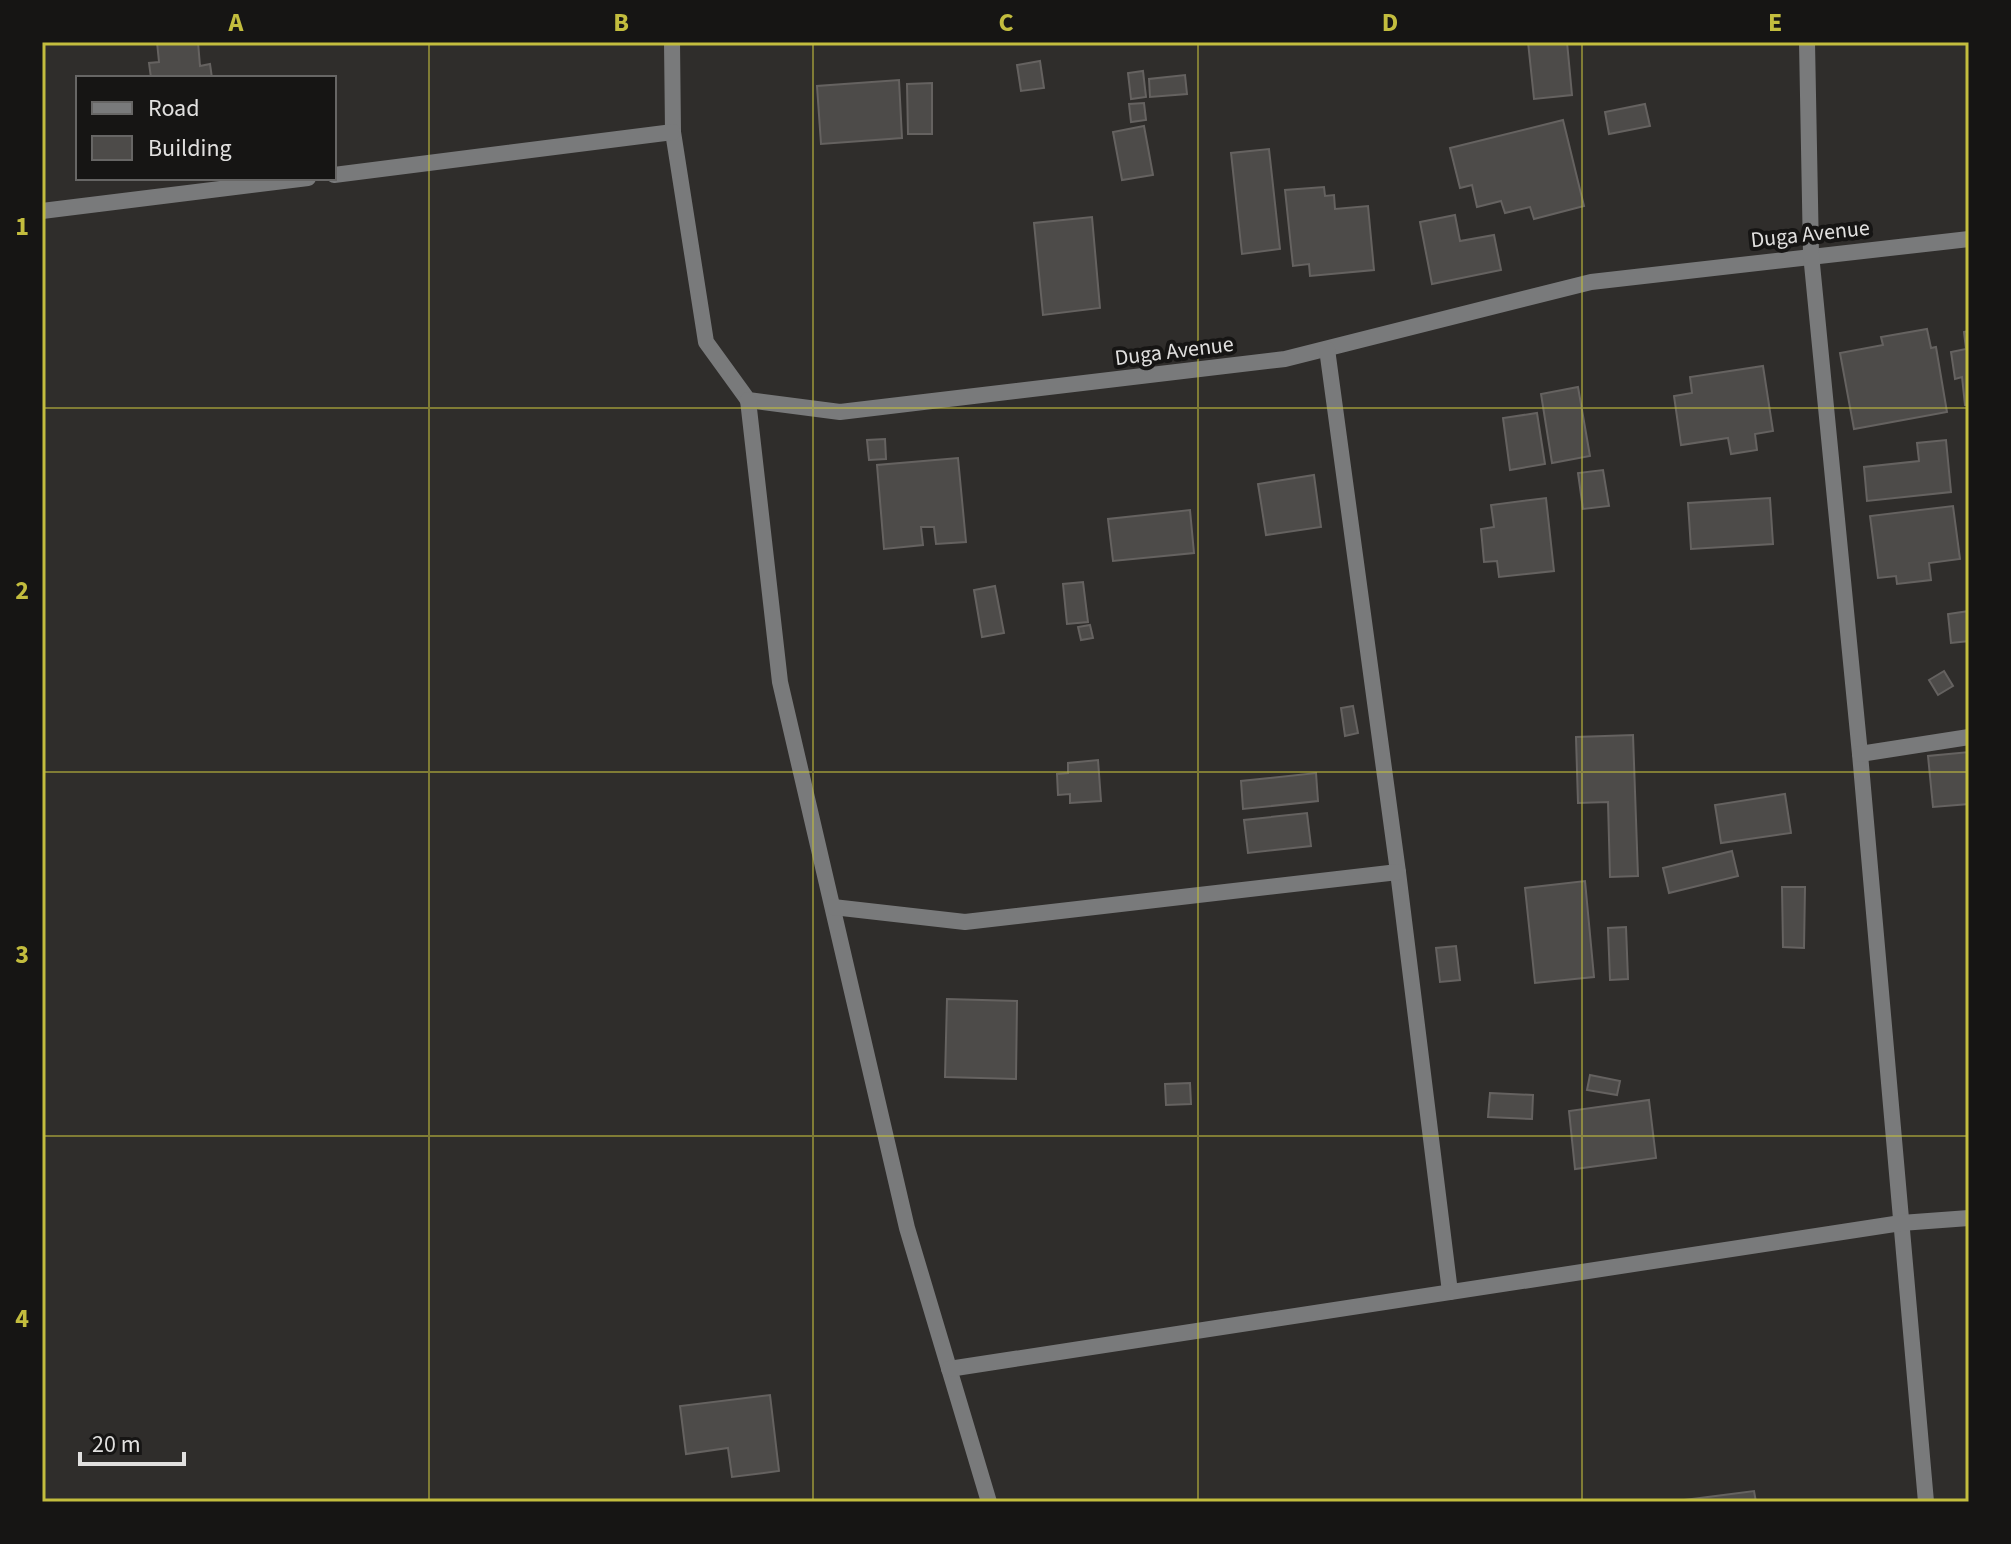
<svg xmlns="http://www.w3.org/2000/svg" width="2011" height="1544" font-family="'Source Sans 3',sans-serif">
<rect width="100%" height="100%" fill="#2f2d2b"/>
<g fill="#4d4b49" stroke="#656260" stroke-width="2">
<polygon points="157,42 198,42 200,66 210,64 212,78 151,78 149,63 159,62"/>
<polygon points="1528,42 1567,42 1572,95 1534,99"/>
<polygon points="1040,61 1044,88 1021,91 1017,65"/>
<polygon points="1143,71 1146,97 1131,99 1128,73"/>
<polygon points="1185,75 1187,94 1150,97 1149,79"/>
<polygon points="899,80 902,138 821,144 817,86"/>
<polygon points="932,83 932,134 908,134 907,84"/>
<polygon points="1144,103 1146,120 1131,122 1129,104"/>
<polygon points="1645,104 1650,126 1609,134 1605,112"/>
<polygon points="1563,120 1584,206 1534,219 1530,207 1505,213 1501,201 1477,207 1472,185 1460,188 1450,148"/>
<polygon points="1144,126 1153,175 1122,180 1113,132"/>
<polygon points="1269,149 1280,249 1242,254 1231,153"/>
<polygon points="1324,187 1325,196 1334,195 1335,209 1368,206 1374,270 1310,276 1309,264 1293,266 1285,190"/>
<polygon points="1455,215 1460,241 1494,235 1501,270 1432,284 1420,222"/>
<polygon points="1092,217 1100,308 1043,315 1034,223"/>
<polygon points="1927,329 1931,348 1936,347 1947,412 1854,429 1840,353 1883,345 1881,337"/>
<polygon points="1968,331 1969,405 1965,405 1962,377 1955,379 1951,352 1966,349 1964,332"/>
<polygon points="1763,366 1773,431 1755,434 1757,450 1731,454 1728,438 1681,445 1674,396 1692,393 1690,377"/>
<polygon points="1578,387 1590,456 1552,463 1541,394"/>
<polygon points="1537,413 1545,464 1510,470 1503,418"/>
<polygon points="885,439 886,459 869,460 867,440"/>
<polygon points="1946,440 1951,492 1867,501 1864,467 1919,461 1917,443"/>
<polygon points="958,458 966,542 936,544 934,527 921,527 923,545 884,549 877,465"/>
<polygon points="1603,470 1609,506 1583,509 1578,473"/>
<polygon points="1314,475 1321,527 1266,535 1258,484"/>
<polygon points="1546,498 1554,571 1499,577 1497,561 1484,562 1481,529 1494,527 1491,505"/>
<polygon points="1770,498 1773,544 1691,549 1688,503"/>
<polygon points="1953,506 1960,559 1929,563 1931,580 1897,584 1896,576 1878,578 1870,516"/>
<polygon points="1190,510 1194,553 1113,561 1108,519"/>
<polygon points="1083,582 1088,622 1067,624 1063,584"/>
<polygon points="995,586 1004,633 982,637 974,590"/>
<polygon points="1969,611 1969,641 1951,643 1948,614"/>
<polygon points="1090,625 1093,638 1081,640 1078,627"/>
<polygon points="1944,671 1953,686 1938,695 1929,680"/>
<polygon points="1353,706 1358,733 1345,736 1341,708"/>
<polygon points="1633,735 1638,876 1610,877 1608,802 1578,803 1576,737"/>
<polygon points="1969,752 1969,804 1933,807 1928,756"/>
<polygon points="1098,760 1101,801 1070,803 1070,794 1058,795 1057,774 1068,773 1068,763"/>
<polygon points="1316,773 1318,801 1243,809 1241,781"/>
<polygon points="1785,794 1791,833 1721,843 1715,805"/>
<polygon points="1307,813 1311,846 1248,853 1244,820"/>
<polygon points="1732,851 1738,876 1669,893 1663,868"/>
<polygon points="1585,881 1594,977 1535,983 1525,888"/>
<polygon points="1782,887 1805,887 1804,948 1783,947"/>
<polygon points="1626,927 1628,979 1610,980 1608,928"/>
<polygon points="1456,946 1460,980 1440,982 1436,948"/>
<polygon points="947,999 1017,1001 1016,1079 945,1077"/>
<polygon points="1590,1075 1620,1081 1617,1095 1587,1090"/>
<polygon points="1190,1083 1191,1104 1166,1105 1165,1084"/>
<polygon points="1490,1093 1533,1095 1532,1119 1488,1117"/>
<polygon points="1649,1100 1656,1158 1575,1169 1569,1111"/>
<polygon points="770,1395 779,1471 732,1477 728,1448 686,1454 680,1406"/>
<polygon points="1754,1491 1756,1502 1685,1502 1685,1500"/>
</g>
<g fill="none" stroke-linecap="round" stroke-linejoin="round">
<g stroke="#797a7b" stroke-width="16">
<polyline points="672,42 673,132 706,342 748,400 840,412 1285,359 1591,282 1969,239"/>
<polyline points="1807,42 1811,254 1860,754 1926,1502"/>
<polyline points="334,175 673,132"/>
<polyline points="42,211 308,178"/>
<polyline points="1327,349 1398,872 1450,1292"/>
<polyline points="748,400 780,682 907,1228 989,1502"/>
<polyline points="1860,754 1969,737"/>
<polyline points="833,907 965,922 1398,872"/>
<polyline points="949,1369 1901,1223 1969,1218"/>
</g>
</g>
<path fill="none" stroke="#c3bd3e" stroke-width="2" stroke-opacity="0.55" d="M429 42V1502M813 42V1502M1198 42V1502M1582 42V1502M42 408H1969M42 772H1969M42 1136H1969"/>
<g text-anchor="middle" stroke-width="8" stroke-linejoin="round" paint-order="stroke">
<g font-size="22" fill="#e1e0df" stroke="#161514">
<text transform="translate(1810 233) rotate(-6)" y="8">Duga Avenue</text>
<text transform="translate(1174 350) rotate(-7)" y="8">Duga Avenue</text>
</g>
</g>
<rect width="2011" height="1544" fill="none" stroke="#161514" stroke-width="88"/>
<rect x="76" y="76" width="260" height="104" fill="#161514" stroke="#676665" stroke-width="2"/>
<rect x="92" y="102" width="40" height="12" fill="#797a7b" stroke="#676665" stroke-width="2"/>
<text x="148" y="116" font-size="24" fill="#e1e0df">Road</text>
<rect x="92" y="136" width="40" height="24" fill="#4d4b49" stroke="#676665" stroke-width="2"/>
<text x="148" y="156" font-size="24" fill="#e1e0df">Building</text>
<path d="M80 1452v12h104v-12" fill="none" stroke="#e1e0df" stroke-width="4"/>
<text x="92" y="1452" font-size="24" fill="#e1e0df" stroke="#161514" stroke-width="6" paint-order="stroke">20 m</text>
<rect x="44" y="44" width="1923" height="1456" fill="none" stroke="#c3bd3e" stroke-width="3"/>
<g font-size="26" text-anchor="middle" font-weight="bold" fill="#c3bd3e">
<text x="236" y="31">A</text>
<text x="621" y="31">B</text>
<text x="1006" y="31">C</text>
<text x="1390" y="31">D</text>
<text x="1775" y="31">E</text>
<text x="22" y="235">1</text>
<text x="22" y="599">2</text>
<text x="22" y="963">3</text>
<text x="22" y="1327">4</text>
</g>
</svg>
